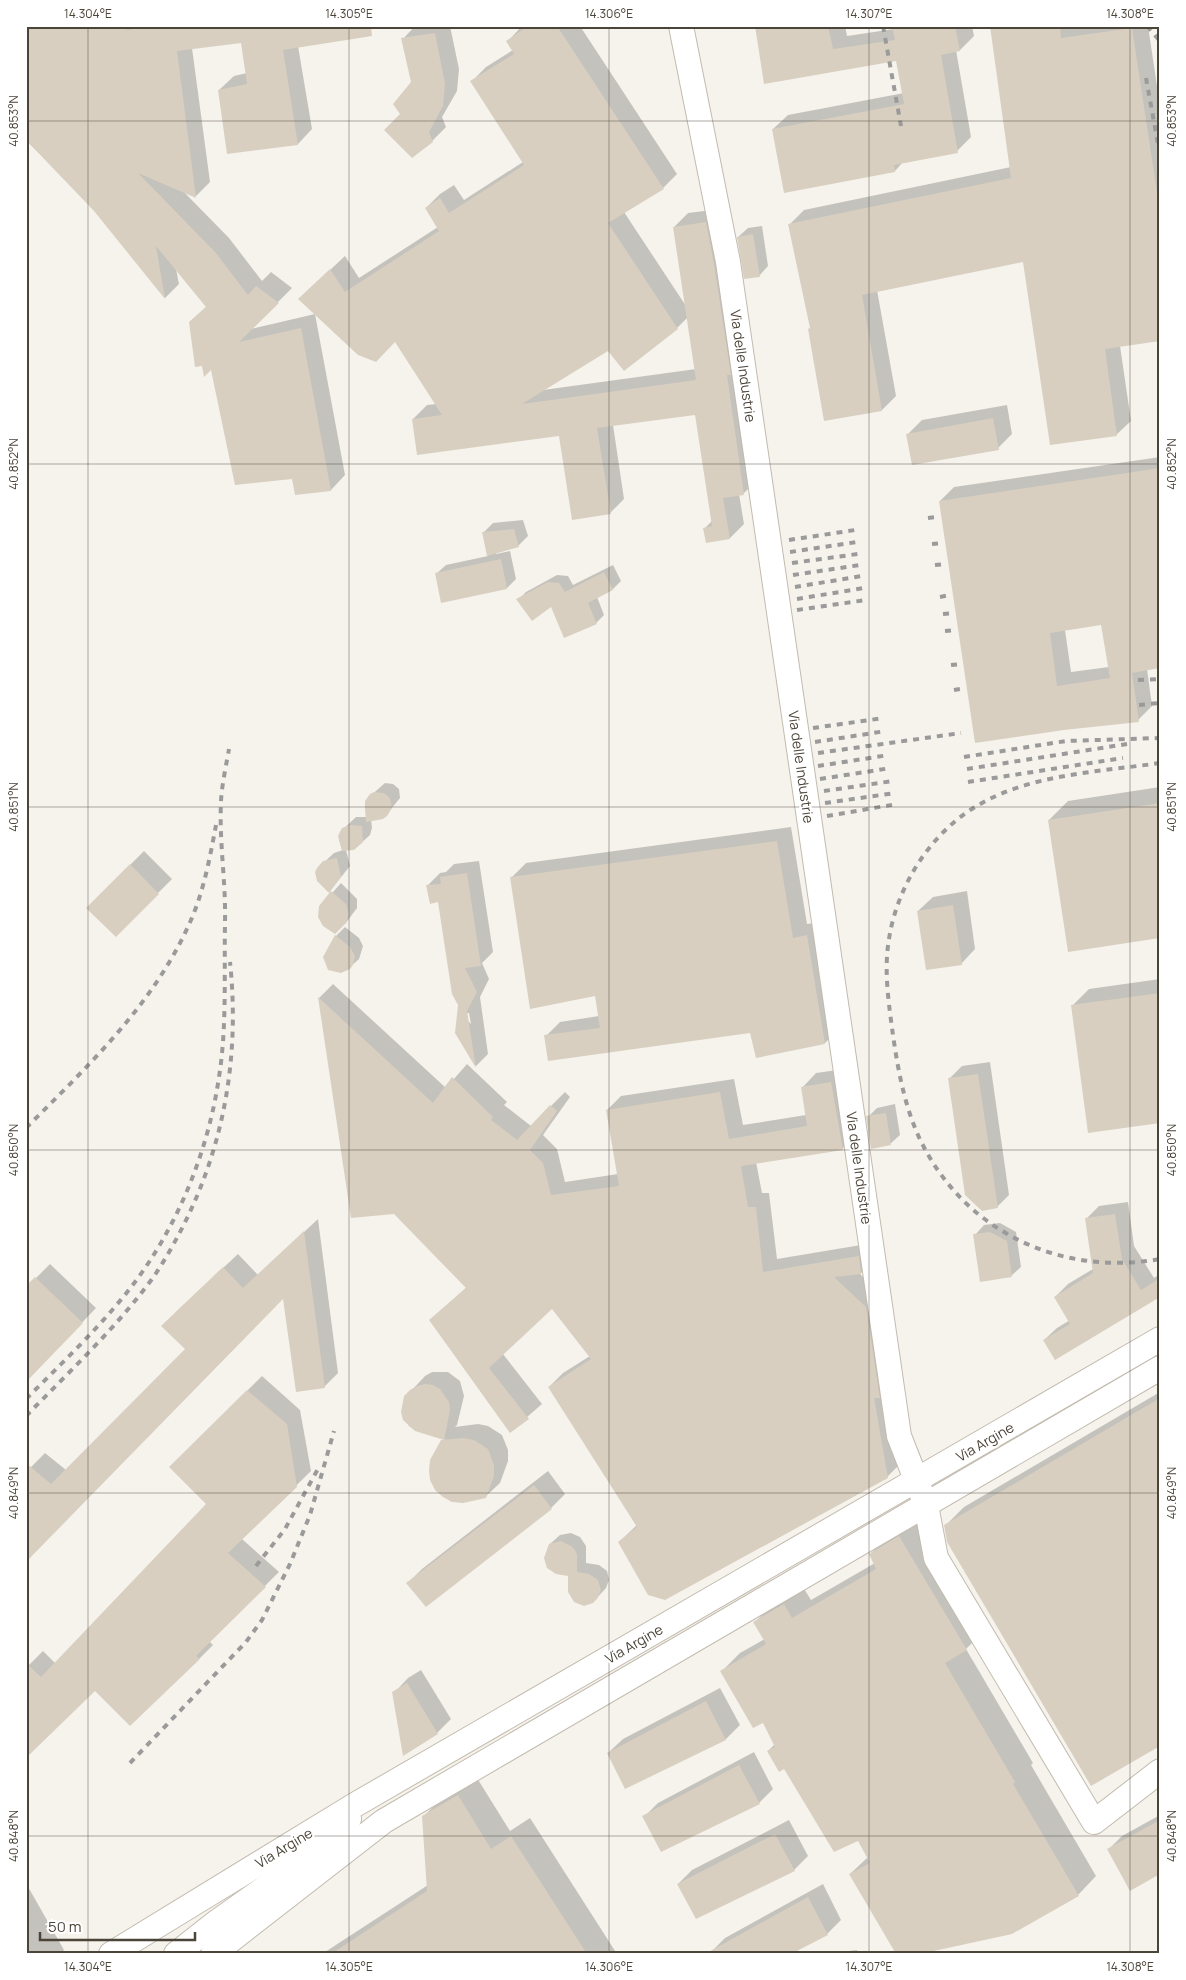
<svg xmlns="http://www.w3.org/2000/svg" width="1186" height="1980" font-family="Manrope,sans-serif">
<rect width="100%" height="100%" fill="#f6f3ec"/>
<g fill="#0003" fill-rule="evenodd">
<polygon points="26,26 352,26 298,46 312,129 298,144 228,153 219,90 234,76 247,73 242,41 192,48 210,182 196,196 182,190 229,238 262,281 271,272 292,288 251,329 315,314 345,475 331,490 296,494 293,477 212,367 190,322 207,306 176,269 179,284 165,298 95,210 26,140"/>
<polygon points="415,26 450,26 459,69 457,91 442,117 446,127 432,141 402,114 412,82 403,39"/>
<path d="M522 26H580L677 174 663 188 624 212 686 306 674 227 688 213 720 209 758 479 744 493 739 494 744 524 730 538 705 528 713 520 696 414 613 425 624 499 610 513 560 434 413 419 427 405 437 404 396 340 314 285 345 256 359 278 438 227 426 208 440 194 454 185 464 200 523 162 472 81 486 67 513 50 508 41ZM688 317 696 369 543 390 608 350 624 369 677 328Z"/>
<polygon points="757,26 845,26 847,36 894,29 893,26 972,26 974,36 960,50 956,50 971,137 957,151 903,162 895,171 773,129 788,115 904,93 898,60 765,83"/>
<polygon points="991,26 1148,26 1160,106 1160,340 1120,346 1131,421 1116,435 1025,260 877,290 896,396 882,410 811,327 790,224 804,210 1011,167"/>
<polygon points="762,226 768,266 759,276 738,237 748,228"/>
<polygon points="1007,405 1012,434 998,448 908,434 922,420"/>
<path d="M1160 457V667L1147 669 1152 706 1138 720 1064 729 940 501 954 487ZM1102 624 1109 667 1071 672 1065 630Z"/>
<polygon points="523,520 528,536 518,546 496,552 496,554 510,551 516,579 507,588 442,601 436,574 446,565 488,556 483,533 493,523"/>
<polygon points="613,565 621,581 613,589 597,597 604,615 596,623 552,605 518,600 526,592 557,575 568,576 573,585"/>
<polygon points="385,783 393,784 399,789 400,798 386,815 371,819 372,828 370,835 360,844 346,850 350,866 329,892 318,868 334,853 343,850 339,840 340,832 356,817 366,817 365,805 368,798"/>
<polygon points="1160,787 1160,937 1049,820 1068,801"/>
<polygon points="791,827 807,924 820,922 839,1029 825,1043 751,1031 546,1036 560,1022 599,1016 596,995 512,877 526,863"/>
<polygon points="144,851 172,879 116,935 87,908"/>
<path d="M479 861 493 952 482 963 489 979 480 997 488 1054 476 1066 456 1033 460 1004 439 900 427 886 440 873 446 872 454 864ZM467 1013H469L471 1024 468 1021Z"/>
<polygon points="341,883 357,899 357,908 345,924 320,907"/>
<polygon points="967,891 975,949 961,964 918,911 933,897"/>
<polygon points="345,927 359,938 363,946 359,959 349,968 325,957 336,936"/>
<polygon points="1160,979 1160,1122 1072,1006 1089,989"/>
<polygon points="333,984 446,1088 467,1064 507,1102 504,1105 531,1126 565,1092 570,1097 543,1135 557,1149 565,1182 618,1174 607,1110 621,1096 734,1079 743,1125 806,1115 802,1088 816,1073 844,1069 857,1134 843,1148 756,1162 762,1193 769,1193 777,1259 873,1243 875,1259 860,1274 880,1293 901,1463 887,1477 619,1542 637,1525 549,1387 563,1373 590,1356 552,1307 503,1354 542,1404 511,1431 430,1320 467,1287 395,1213 352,1217 319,998"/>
<polygon points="990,1062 1009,1195 997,1207 950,1078 962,1066"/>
<polygon points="895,1104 900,1135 890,1144 868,1117 877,1108"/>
<polygon points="1128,1202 1134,1246 1154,1278 1160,1274 1160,1295 1044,1340 1057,1328 1070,1320 1055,1297 1068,1284 1093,1269 1086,1219 1099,1206"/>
<polygon points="318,1219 338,1373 324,1387 284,1297 26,1560 26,1473 31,1467 45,1453 66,1470 187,1349 176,1312 238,1254 258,1275"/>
<polygon points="1000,1223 1016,1232 1021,1267 1011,1276 975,1235 984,1225"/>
<polygon points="50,1264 96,1308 26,1381 26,1288"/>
<polygon points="432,1372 448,1372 460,1381 464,1396 457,1425 455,1427 478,1424 488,1426 502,1435 508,1450 508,1461 500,1483 485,1497 442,1441 445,1439 415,1430 409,1426 402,1412 411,1391 425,1376"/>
<polygon points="262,1376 300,1410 311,1471 242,1539 279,1572 209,1641 213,1645 199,1659 95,1690 26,1756 26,1668 43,1651 56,1664 208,1504 170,1467"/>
<polygon points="1160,1392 1160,1744 945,1526 964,1507"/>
<polygon points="548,1471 565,1494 551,1508 426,1605 408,1583 422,1569"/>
<polygon points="918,1519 984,1631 966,1649 1033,1763 1031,1765 1096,1876 1078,1895 850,1874 868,1857 859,1839 768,1751 775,1744 764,1721 721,1672 740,1653 765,1639 755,1622 773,1604 803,1587 811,1600 875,1563 870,1554 889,1536"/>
<polygon points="571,1533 580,1537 586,1546 586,1563 599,1565 607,1571 609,1580 606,1588 593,1602 569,1575 550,1544 560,1535"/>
<polygon points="421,1670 451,1719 437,1733 404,1754 394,1693 408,1678"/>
<polygon points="720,1688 740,1725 726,1739 626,1787 608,1753 623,1739"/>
<polygon points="754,1752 773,1789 759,1803 644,1817 658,1803"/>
<polygon points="477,1778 510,1831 530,1818 617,1954 322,1954 428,1885 423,1817 442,1798"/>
<polygon points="1160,1815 1160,1873 1108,1850 1122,1836"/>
<polygon points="789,1820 808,1856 794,1870 678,1884 692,1870"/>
<polygon points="823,1884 841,1920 827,1934 711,1952 725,1938"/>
<polygon points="27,1885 64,1950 60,1954 26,1954"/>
<polygon points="857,1950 859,1954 844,1954 849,1951"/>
</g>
<g fill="#d8cfc1" fill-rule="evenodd">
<polygon points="42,26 126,26 127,30 151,26 371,26 372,36 283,50 298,145 227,154 218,90 247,84 241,43 177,51 196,198 138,173 215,252 248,295 256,286 279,303 239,342 301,328 331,491 295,495 292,479 235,485 211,370 204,377 202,366 195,367 189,322 206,307 156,246 165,299 94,211 26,140 26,29 42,29"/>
<polygon points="528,26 557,26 664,189 608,223 678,329 624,371 608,351 522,404 696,380 673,227 706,222 714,264 731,375 727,375 744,495 723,498 730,539 706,543 703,528 712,526 695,415 597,428 611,514 572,520 559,436 417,455 412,419 442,415 395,342 376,362 358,355 298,299 330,269 345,292 439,231 425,208 440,198 449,213 524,165 470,81 514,54 506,41"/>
<polygon points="755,26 828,26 833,49 895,40 892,26 955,26 960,51 941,55 958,153 894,165 895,172 784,193 772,129 904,104 896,61 764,84"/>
<polygon points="990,26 1060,26 1061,38 1132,28 1160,212 1160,341 1105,349 1117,436 1050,445 1023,262 862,295 882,411 824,421 808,329 810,328 788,224 1011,178"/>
<polygon points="435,33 445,84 443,106 429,132 433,142 412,158 384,130 400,114 393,104 411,82 401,38"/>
<polygon points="753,234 760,277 744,279 737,237"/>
<polygon points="993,418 999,450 912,465 906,434"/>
<path d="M1160 468V668L1132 673 1139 722 1064 730 975 743 939 501ZM1101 625 1110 678 1057 686 1050 633Z"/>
<polygon points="514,529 519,547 487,556 482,532"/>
<polygon points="501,559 507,589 441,603 435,573"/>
<polygon points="604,572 613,590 588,603 597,624 564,638 551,607 532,621 516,599 548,582 559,583 565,592"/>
<polygon points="374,792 383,793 387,795 390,799 392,808 387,816 383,819 366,822 365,801 370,794"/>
<polygon points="1160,803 1160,938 1068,952 1048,820"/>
<polygon points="350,825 362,826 363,842 354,850 342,851 338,836 342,828"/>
<polygon points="777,841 793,938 807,935 825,1044 756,1058 750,1033 548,1061 544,1035 600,1028 595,996 530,1009 510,877"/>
<polygon points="337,858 341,877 329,893 317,881 315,872 317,868 323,861"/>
<polygon points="130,864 159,894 116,937 86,908"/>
<polygon points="467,873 481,966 465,968 477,992 467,1011 476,1068 455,1033 458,1005 452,994 438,902 430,904 426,885 441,884 440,877"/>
<polygon points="331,891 346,904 349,914 346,923 335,934 323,926 318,917 319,906"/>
<polygon points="953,905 962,965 926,970 917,911"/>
<polygon points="335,935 350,947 355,956 353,965 350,969 341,973 328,970 323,957"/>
<polygon points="1160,993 1160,1123 1088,1133 1071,1005"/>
<polygon points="318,997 433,1103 452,1077 493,1117 491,1120 517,1140 550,1105 557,1111 530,1150 543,1163 551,1195 619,1186 606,1110 720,1092 729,1139 807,1126 801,1087 831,1082 843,1150 741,1166 748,1207 756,1207 763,1272 859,1256 861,1274 834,1277 866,1307 880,1398 874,1398 888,1478 665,1600 648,1595 618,1542 637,1527 548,1387 591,1359 552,1309 489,1368 529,1419 510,1433 429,1320 466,1288 394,1214 351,1218"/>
<polygon points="978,1074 998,1208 982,1211 965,1195 948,1078"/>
<polygon points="886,1113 891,1145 871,1149 866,1116"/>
<polygon points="1115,1214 1122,1259 1141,1290 1160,1278 1160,1297 1055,1360 1043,1340 1070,1324 1054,1297 1093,1273 1085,1218"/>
<polygon points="304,1231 325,1388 296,1392 283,1299 26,1562 26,1463 51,1484 185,1349 161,1326 223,1267 243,1288"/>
<polygon points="990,1232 1007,1241 1012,1277 980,1282 973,1234"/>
<polygon points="35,1277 83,1323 26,1382 26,1286"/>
<polygon points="425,1384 433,1385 440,1389 449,1402 450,1410 444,1440 415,1431 403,1420 401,1412 404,1396 410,1390 417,1386"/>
<polygon points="247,1390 287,1424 297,1487 228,1553 266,1587 196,1656 200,1659 130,1726 95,1691 26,1758 26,1663 41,1677 206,1504 169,1467"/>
<polygon points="1160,1398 1160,1746 1091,1786 947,1542 944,1525"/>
<polygon points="463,1438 474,1440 488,1449 494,1465 494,1476 486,1498 463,1503 452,1502 443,1497 435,1490 430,1480 429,1470 430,1460 441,1440"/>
<polygon points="534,1485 552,1509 426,1607 406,1583"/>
<polygon points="899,1536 967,1650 945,1663 1015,1782 1013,1784 1079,1896 1012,1934 920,1954 896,1954 849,1874 870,1863 858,1841 834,1852 784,1769 779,1772 767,1751 775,1747 763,1723 753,1728 720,1671 766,1644 753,1622 784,1604 792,1618 876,1569 869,1554"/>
<polygon points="561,1541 571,1546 575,1550 577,1555 577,1572 589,1574 598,1580 601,1590 597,1599 593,1603 584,1606 574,1602 568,1592 568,1576 556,1574 547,1568 544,1558 549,1544"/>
<polygon points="407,1683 438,1734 403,1756 392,1692"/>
<polygon points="706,1701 726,1740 625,1789 607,1753"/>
<polygon points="739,1765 760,1804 661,1852 642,1816"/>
<polygon points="458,1795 491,1849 511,1836 587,1954 331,1954 427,1891 422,1816"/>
<polygon points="1160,1820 1160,1874 1130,1891 1107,1849"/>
<polygon points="775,1834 795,1871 696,1919 677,1884"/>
<polygon points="808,1897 828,1935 791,1954 705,1954"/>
</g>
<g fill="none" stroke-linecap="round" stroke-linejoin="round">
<g stroke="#c2bbae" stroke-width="26">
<g id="minor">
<polyline points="681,26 728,262 899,1436 926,1505 936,1558 1094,1822 1160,1771"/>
<polyline points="111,1954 353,1806 1160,1339"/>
<polyline points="176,1954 218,1921 317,1851 349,1819"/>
<polyline points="213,1954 384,1821 1160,1368"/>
</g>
</g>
<use href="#minor" stroke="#fff" stroke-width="24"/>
<g stroke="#9a9a9a" stroke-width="4" stroke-dasharray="6 6" stroke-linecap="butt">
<polyline points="883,26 901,126"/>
<polyline points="1147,26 1160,41"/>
<polyline points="1146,78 1160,155"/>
<polyline points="928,518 937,517"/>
<polyline points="789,540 855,530"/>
<polyline points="932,544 943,543"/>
<polyline points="790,552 857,542"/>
<polyline points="792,563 858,554"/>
<polyline points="935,565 945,564"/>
<polyline points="793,575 860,565"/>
<polyline points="795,587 862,576"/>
<polyline points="940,597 950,595"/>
<polyline points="797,599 864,588"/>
<polyline points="797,610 866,600"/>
<polyline points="943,614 954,613"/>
<polyline points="945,631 956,630"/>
<polyline points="951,665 961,664"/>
<polyline points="1138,680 1160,679"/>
<polyline points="954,690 965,688"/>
<polyline points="1139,705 1160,703"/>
<polyline points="813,728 884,718"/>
<polyline points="815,742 886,731"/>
<polyline points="818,753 961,733"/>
<polyline points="964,757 1066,741 1160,738"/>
<path d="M1160 763C1098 772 1029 774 975 807 929 835 897 887 889 939 884 968 888 998 892 1028 897 1064 903 1101 918 1135 961 1230 1059 1277 1160 1259"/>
<polyline points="818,766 889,755"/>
<polyline points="967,769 1127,744"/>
<polyline points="820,779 891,768"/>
<polyline points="968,782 1123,758"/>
<polyline points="824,791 893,781"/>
<polyline points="825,803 895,793"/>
<polyline points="827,816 897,804"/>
<path d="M26 1128C89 1065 155 1003 191 920 204 890 210 857 216 825"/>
<path d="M26 1399C61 1364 97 1330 128 1291 176 1231 208 1153 219 1077 227 1027 224 973 225 922 226 882 219 842 221 801 222 784 226 766 229 749"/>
<path d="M26 1416C69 1372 116 1328 152 1279 162 1265 171 1249 179 1234 224 1149 240 1057 230 962"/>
<polyline points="256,1566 285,1529 319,1467"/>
<polyline points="130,1763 246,1642 262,1620 290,1564 310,1515 334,1431"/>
</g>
</g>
<path fill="none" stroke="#4b4439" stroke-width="1" stroke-opacity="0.45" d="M88 26V1954M349 26V1954M609 26V1954M869 26V1954M1130 26V1954M26 121H1160M26 464H1160M26 807H1160M26 1150H1160M26 1493H1160M26 1836H1160"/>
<g text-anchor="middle" stroke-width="4.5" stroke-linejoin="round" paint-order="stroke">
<g font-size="14" fill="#4b4439" stroke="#fff">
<text transform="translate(743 366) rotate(82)" y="5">Via delle Industrie</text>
<text transform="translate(801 767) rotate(82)" y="5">Via delle Industrie</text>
<text transform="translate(859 1168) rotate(82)" y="5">Via delle Industrie</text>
<text transform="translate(985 1442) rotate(-30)" y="5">Via Argine</text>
<text transform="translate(634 1644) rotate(-30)" y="5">Via Argine</text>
<text transform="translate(284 1848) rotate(-31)" y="5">Via Argine</text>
</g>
</g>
<rect width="1186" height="1980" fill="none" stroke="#ffffff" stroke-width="55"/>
<path d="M40 1932v8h155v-8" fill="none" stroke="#4b4439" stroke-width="2.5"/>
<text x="48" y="1932" font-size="15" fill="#4b4439" stroke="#ffffff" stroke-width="4" paint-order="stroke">50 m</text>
<rect x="28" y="28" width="1130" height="1924" fill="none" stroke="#4b4439" stroke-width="2"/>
<g font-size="12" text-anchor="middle" fill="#4b4439">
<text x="88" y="18">14.304°E</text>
<text x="349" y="18">14.305°E</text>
<text x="609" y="18">14.306°E</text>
<text x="869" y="18">14.307°E</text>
<text x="1130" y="18">14.308°E</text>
<text transform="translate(14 121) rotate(-90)" y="4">40.853°N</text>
<text transform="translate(1172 121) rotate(-90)" y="4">40.853°N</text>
<text transform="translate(14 464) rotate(-90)" y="4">40.852°N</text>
<text transform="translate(1172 464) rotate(-90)" y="4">40.852°N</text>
<text transform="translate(14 807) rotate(-90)" y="4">40.851°N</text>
<text transform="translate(1172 807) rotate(-90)" y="4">40.851°N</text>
<text transform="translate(14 1150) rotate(-90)" y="4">40.850°N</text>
<text transform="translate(1172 1150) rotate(-90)" y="4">40.850°N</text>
<text transform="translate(14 1493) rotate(-90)" y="4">40.849°N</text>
<text transform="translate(1172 1493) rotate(-90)" y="4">40.849°N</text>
<text transform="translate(14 1836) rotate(-90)" y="4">40.848°N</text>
<text transform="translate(1172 1836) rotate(-90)" y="4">40.848°N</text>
<text x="88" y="1971">14.304°E</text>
<text x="349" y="1971">14.305°E</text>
<text x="609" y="1971">14.306°E</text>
<text x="869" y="1971">14.307°E</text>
<text x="1130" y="1971">14.308°E</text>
</g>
</svg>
